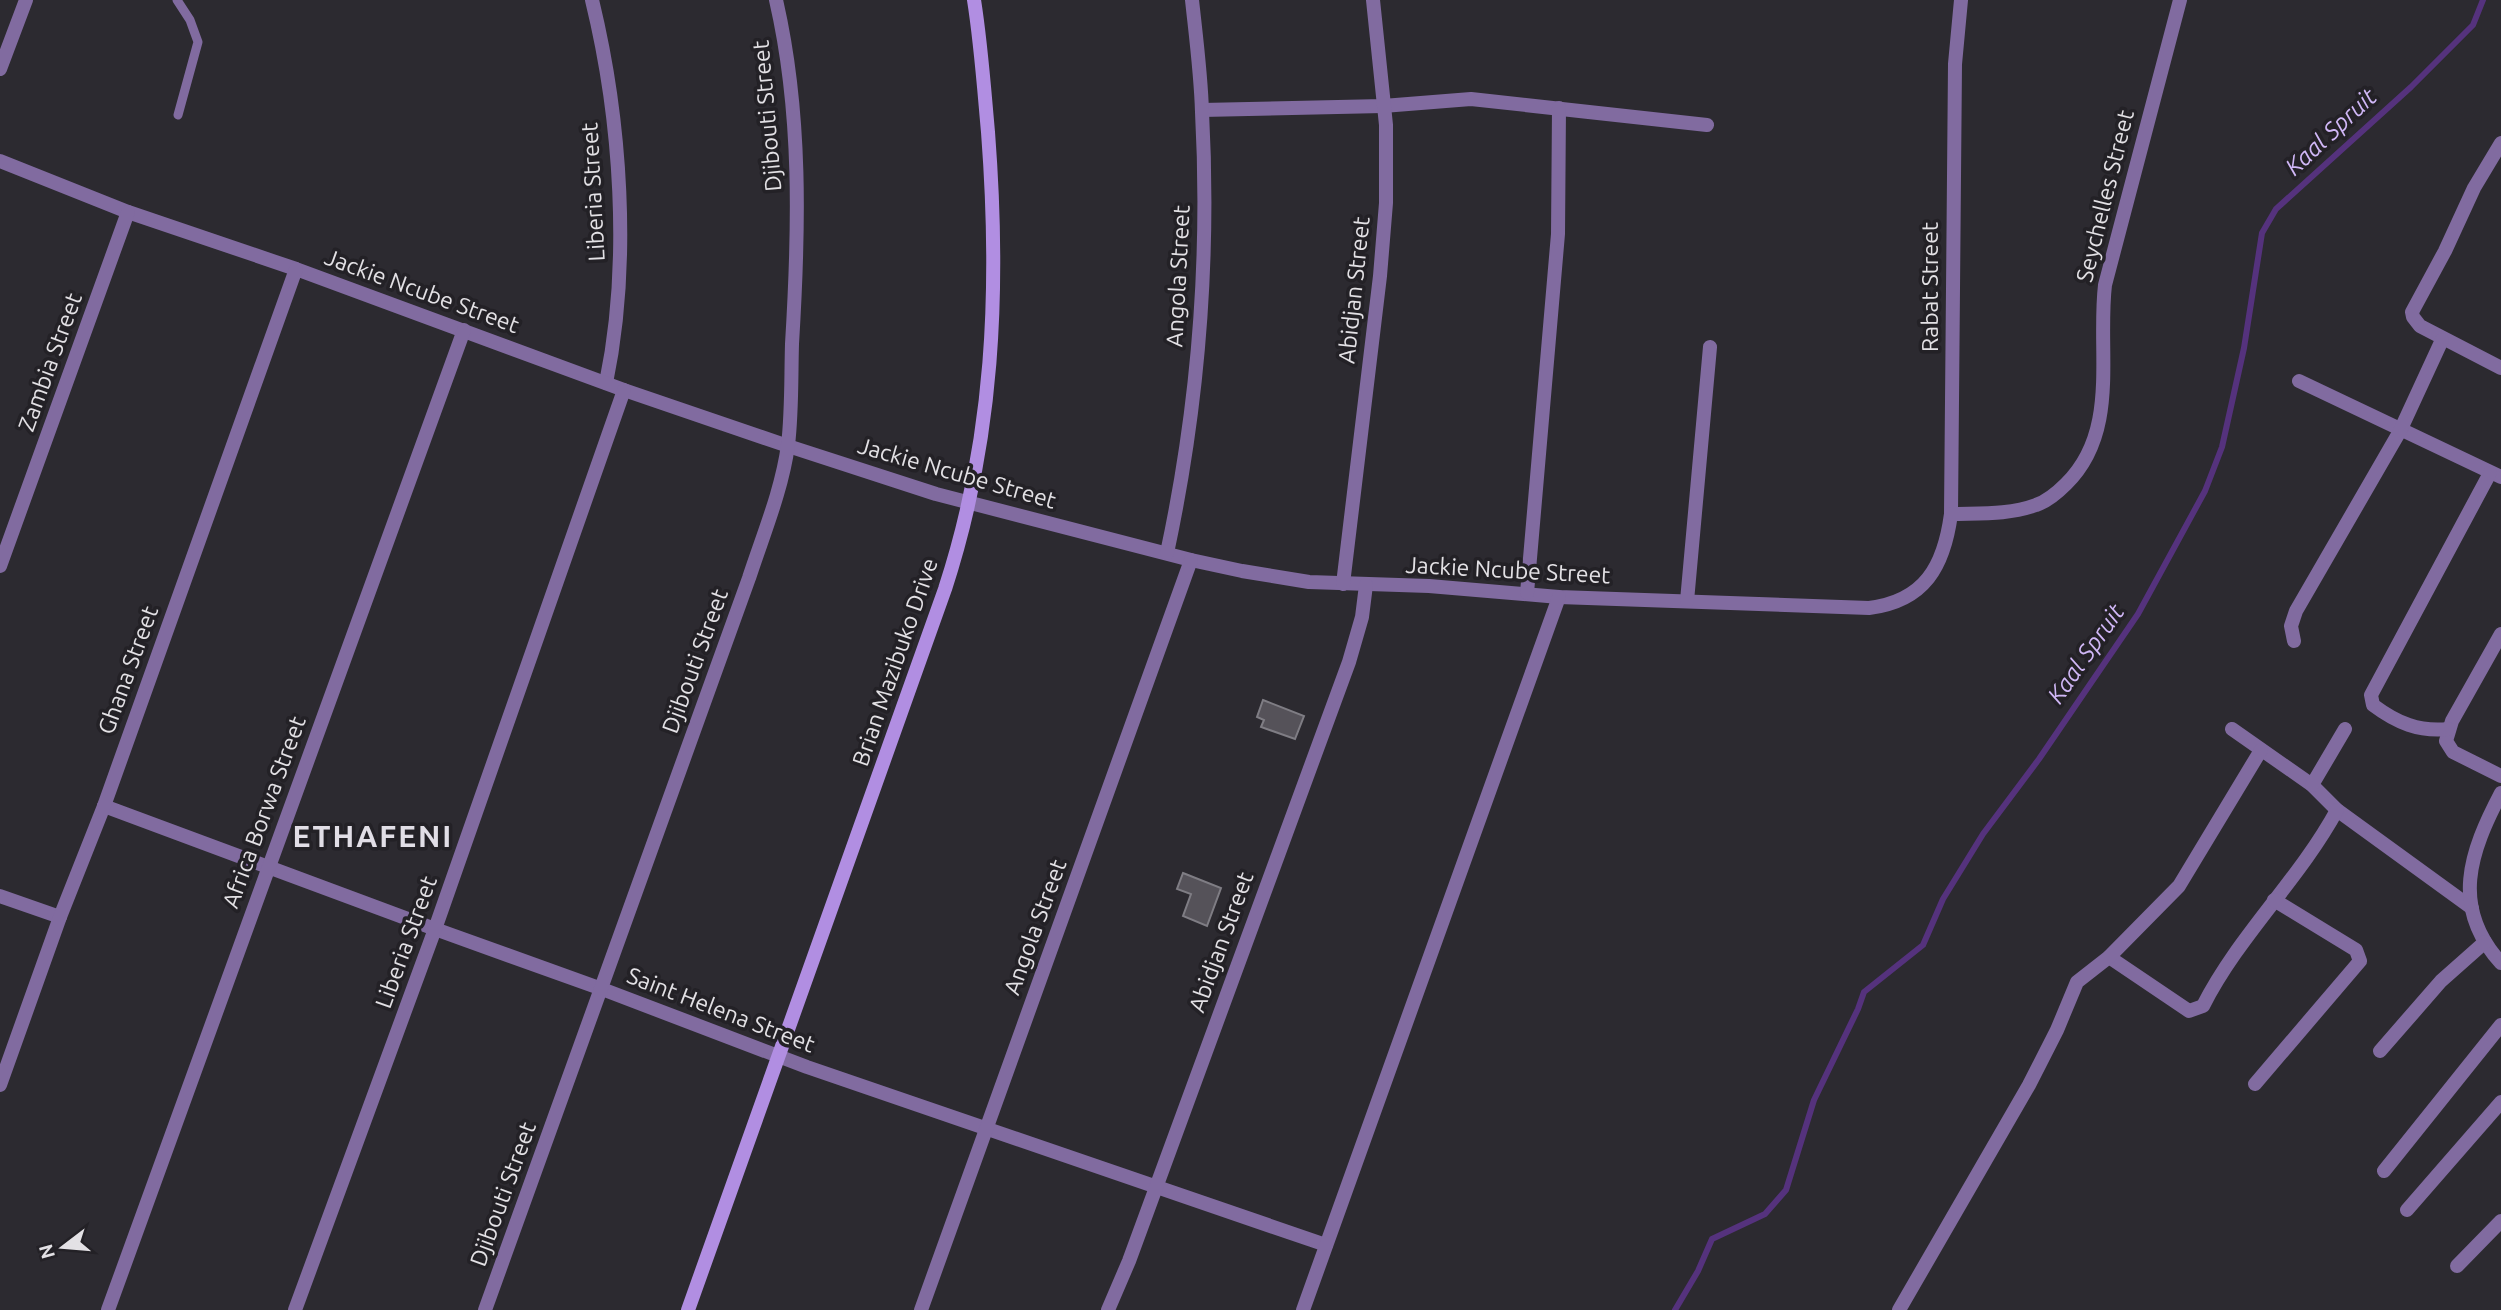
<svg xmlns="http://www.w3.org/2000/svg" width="2501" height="1310" font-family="Ubuntu,sans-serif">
<rect width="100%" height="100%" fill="#2c2a30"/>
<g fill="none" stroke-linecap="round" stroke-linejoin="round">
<polyline stroke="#55327d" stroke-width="6" points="1675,1310 1698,1271 1712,1239 1765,1214 1786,1190 1814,1100 1858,1009 1864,992 1923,945 1943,899 1983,834 2039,759 2138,614 2205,491 2222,447 2244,348 2262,233 2276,209 2411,87 2473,25 2483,0"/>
</g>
<g fill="#555259" stroke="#7f7d84" stroke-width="2">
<polygon points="1263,700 1304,716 1295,739 1261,727 1264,720 1257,717"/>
<polygon points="1183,873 1221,888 1207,926 1183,916 1191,894 1177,889"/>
</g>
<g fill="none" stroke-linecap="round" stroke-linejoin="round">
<polyline stroke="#816ba0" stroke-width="9" points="177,0 190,20 198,42 178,115"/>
<g stroke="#816ba0" stroke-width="14">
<path d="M592 0C621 119 631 263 606 383"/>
<polyline points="0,69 26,0"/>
<polyline points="1202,110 1383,106 1471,99 1707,125"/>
<polyline points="2501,143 2474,188 2445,251 2412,312 2413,317 2420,326 2501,368"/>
<path d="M0 161 128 212 296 269 624 390 788 446 936 494 1191 560 1242 571 1309 582 1429 586 1559 597 1869 608C1925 601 1944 566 1951 514L1955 64 1961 0"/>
<polyline points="2299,381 2501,477"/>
<path d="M1951 514C1979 513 2009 515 2036 505 2048 501 2057 493 2066 484 2120 431 2097 352 2105 285L2180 0"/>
<path d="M1167 553C1198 408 1210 260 1202 112 1201 75 1196 37 1192 0"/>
<polyline points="0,566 128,212"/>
<polyline points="1343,584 1380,276 1386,203 1386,125 1373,0"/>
<polyline points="1527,593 1558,234 1559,108"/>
<polyline points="1687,601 1710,347"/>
<polyline points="2501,634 2452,721 2446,741 2453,752 2501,776"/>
<polyline points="2294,641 2291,626 2296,611 2400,431 2442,340"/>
<polyline points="2232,729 2312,785 2337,810 2472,908"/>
<path d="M2448 729C2419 732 2397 723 2373 705L2371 695 2490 473"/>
<polyline points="2312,785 2345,729"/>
<path d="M2501 793C2470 852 2450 907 2501 963"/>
<polyline points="104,806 435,929 602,989 807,1067 1326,1245"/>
<polyline points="0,896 60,917"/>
<path d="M2109 957 2189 1011 2203 1006C2239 935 2299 880 2337 810"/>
<polyline points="2380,1051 2441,981 2485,942"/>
<polyline points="2255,1084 2360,961 2356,950 2274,900"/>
<polyline points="0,1085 60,917 104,806 296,269"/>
<polyline points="2384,1171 2501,1025"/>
<polyline points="2407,1210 2501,1102"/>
<polyline points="2457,1266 2501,1221"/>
<polyline points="108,1310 464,330"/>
<polyline points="295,1310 435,929 624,390"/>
<path d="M485 1310 749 578C763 535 782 490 788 445 792 412 791 378 792 344 799 230 802 113 776 0"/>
<polyline points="921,1310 1191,560"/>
<polyline points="1108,1310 1129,1261 1349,662 1362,617 1366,585"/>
<polyline points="1303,1310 1559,597"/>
<polyline points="1899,1310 2029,1085 2057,1030 2077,982 2109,957 2179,886 2261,750"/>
</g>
<path stroke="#b18ee2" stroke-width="14" d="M688 1310 945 589C994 439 1000 289 988 132 984 88 981 44 974 0"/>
</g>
<g text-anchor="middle" stroke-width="7" stroke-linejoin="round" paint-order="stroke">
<g font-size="23" fill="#e3e1e5" stroke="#232126">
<text transform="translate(767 116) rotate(-95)" y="8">Djibouti Street</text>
<text transform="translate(593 192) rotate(-93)" y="8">Liberia Street</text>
<text transform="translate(2105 196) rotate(-76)" y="8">Seychelles Street</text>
<text transform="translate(1178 276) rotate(-87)" y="8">Angola Street</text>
<text transform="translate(1930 287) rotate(-90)" y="8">Rabat Street</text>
<text transform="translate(1354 290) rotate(-84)" y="8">Abidjan Street</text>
<text transform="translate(422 291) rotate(20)" y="8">Jackie Ncube Street</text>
<text transform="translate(50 362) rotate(-70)" y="8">Zambia Street</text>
<text transform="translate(957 473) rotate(16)" y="8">Jackie Ncube Street</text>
<text transform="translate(1508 570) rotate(3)" y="8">Jackie Ncube Street</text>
<text transform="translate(695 661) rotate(-70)" y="8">Djibouti Street</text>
<text transform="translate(895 662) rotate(-71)" y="8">Brian Mazibuko Drive</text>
<text transform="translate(128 670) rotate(-70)" y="8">Ghana Street</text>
<text transform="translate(264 812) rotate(-70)" y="8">Africa Borwa Street</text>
<text transform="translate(1035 927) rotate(-70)" y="8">Angola Street</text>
<text transform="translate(406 942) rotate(-70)" y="8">Liberia Street</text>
<text transform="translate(1221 942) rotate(-70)" y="8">Abidjan Street</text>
<text transform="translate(721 1010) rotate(21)" y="8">Saint Helena Street</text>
<text transform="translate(503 1194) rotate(-70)" y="8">Djibouti Street</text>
</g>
<g font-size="24" font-style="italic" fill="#d0b7f6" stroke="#232126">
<text transform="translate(2331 132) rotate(-43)" y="8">Kaal Spruit</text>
<text transform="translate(2086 654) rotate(-55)" y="8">Kaal Spruit</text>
</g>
<g font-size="30" font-weight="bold" letter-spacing="2" fill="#e1dee6" stroke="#232126">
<text x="373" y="847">ETHAFENI</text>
</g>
</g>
<g transform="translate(63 1247) rotate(254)" stroke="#232126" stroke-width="5" paint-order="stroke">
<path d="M0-5L12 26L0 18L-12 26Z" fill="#e3e1e5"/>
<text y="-10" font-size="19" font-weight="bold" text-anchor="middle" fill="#e3e1e5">N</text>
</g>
</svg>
